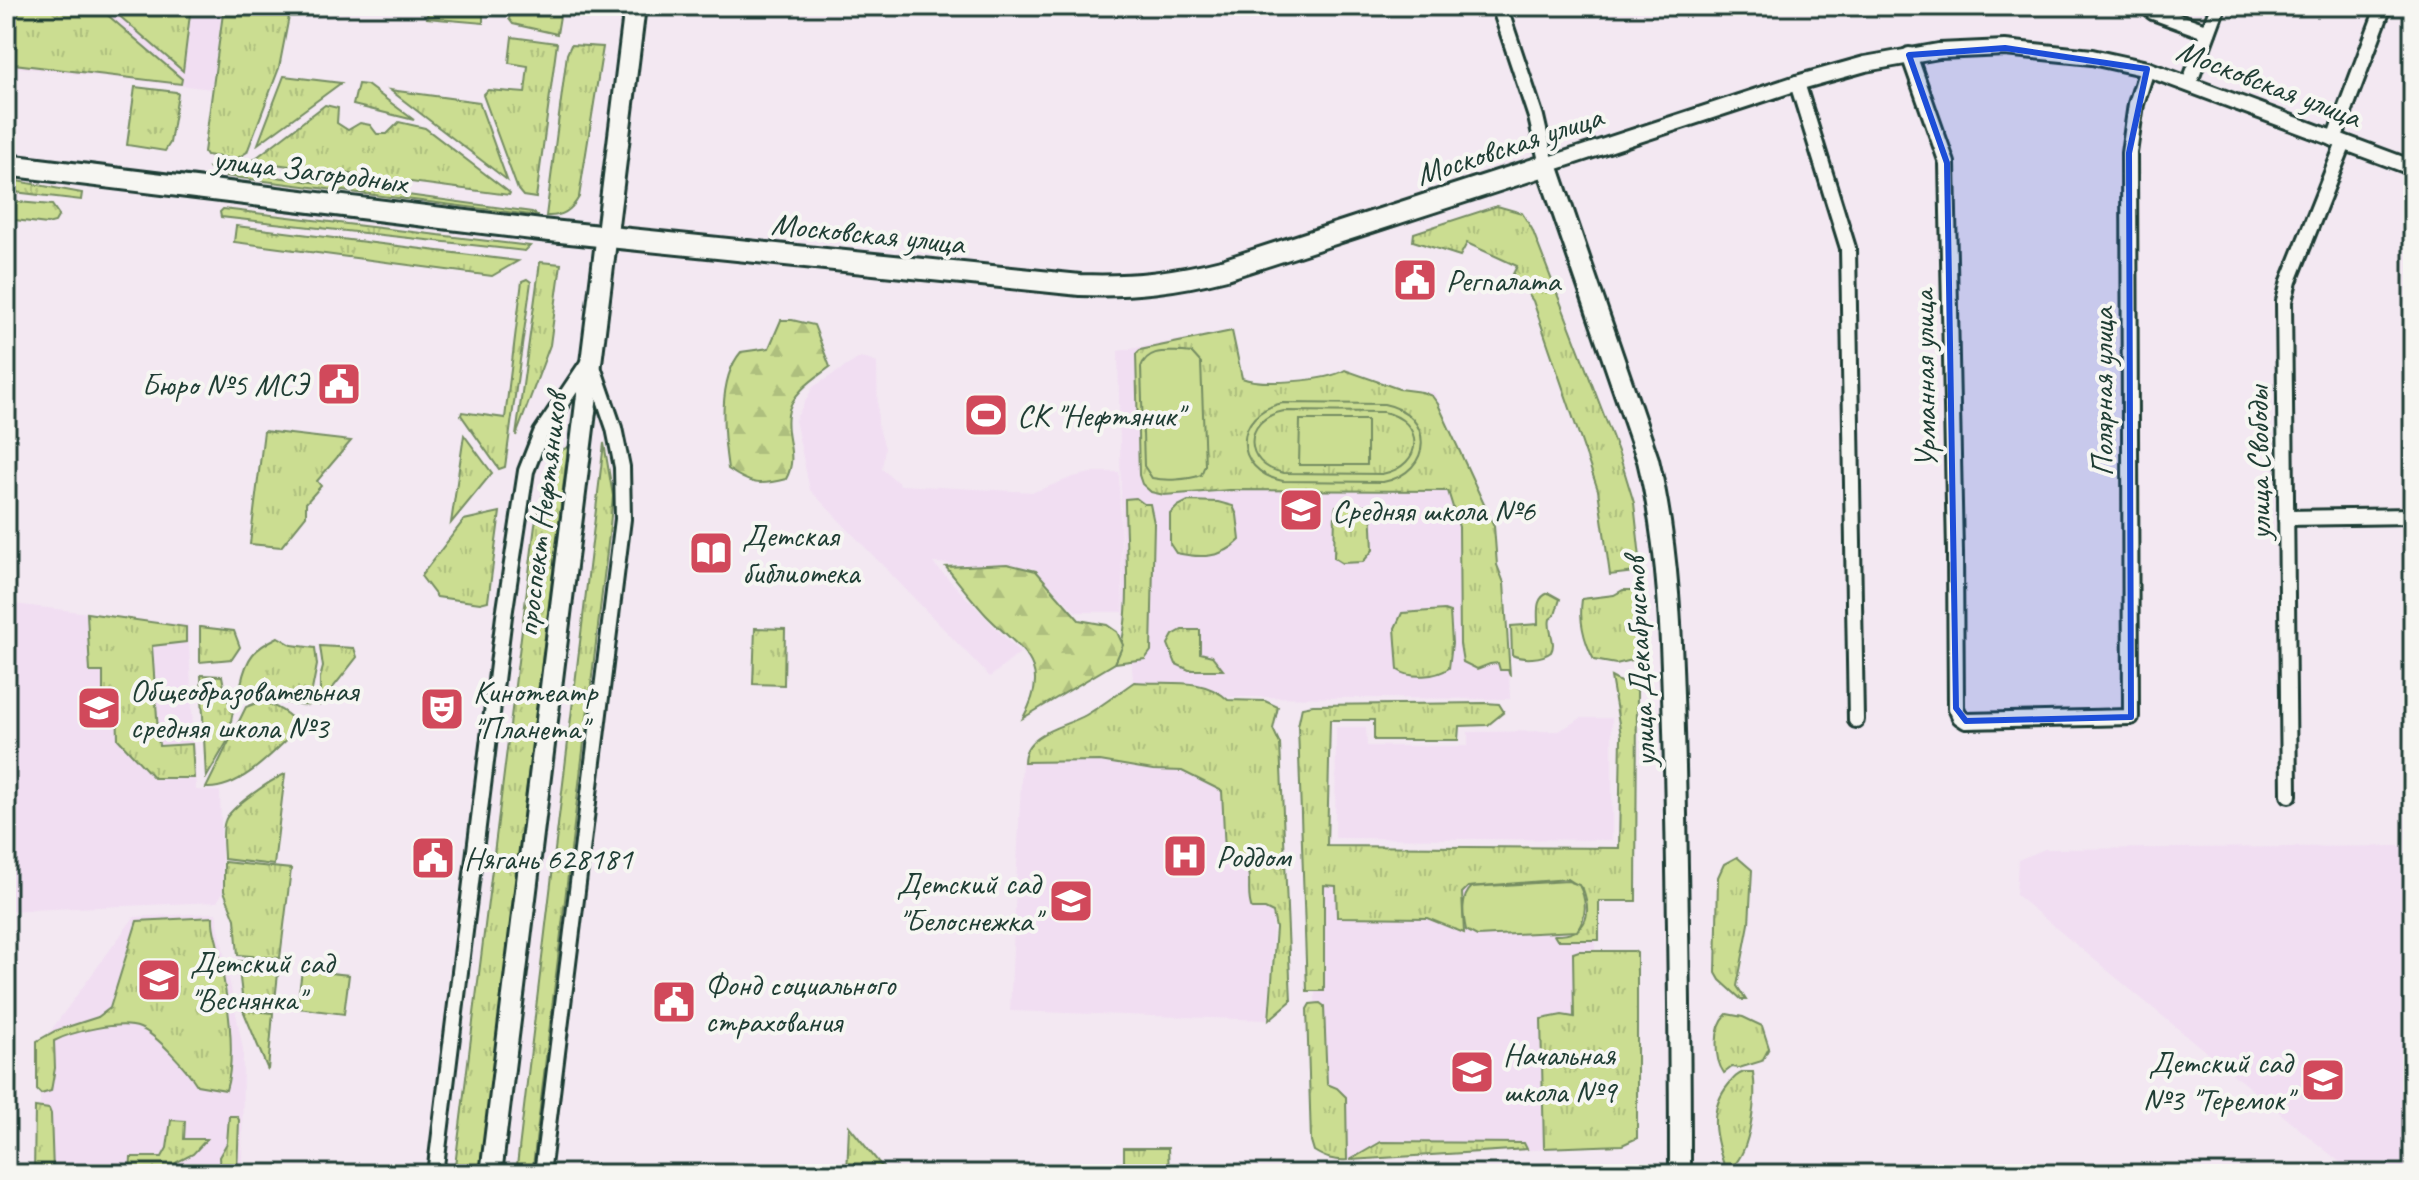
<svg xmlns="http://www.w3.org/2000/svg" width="2419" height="1180" font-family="Caveat,sans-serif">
<defs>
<pattern id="grass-tufts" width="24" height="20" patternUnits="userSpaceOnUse" patternTransform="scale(2)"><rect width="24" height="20" fill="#cbdd91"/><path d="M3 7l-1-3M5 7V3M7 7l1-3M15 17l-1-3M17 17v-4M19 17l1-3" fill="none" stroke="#aebf7e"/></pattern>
<pattern id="forest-firs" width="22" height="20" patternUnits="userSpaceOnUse" patternTransform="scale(2)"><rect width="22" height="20" fill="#cbdd91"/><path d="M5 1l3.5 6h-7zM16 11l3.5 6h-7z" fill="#aebf7e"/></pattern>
</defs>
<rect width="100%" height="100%" fill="#f3e8f2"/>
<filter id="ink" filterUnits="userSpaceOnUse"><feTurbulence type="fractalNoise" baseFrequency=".0125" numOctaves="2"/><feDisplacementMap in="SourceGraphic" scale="16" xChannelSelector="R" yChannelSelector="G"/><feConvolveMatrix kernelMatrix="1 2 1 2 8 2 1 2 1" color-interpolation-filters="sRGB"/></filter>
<g filter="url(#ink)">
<g fill="#f1def2">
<polygon points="6,6 223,6 212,89 6,66"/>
<polygon points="1225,332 1237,388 1434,392 1471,481 1508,641 1510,699 1229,697 1134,689 1131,659 1124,636 1118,351"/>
<polygon points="861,357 877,363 878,425 885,448 882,469 901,485 1034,492 1073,477 1095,472 1119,472 1123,612 1076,612 1033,568 933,563 1020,653 990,677 810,490 795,420 813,387"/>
<polygon points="6,603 188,625 196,790 220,791 223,892 217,902 6,911"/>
<polygon points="1581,718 1612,718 1612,840 1335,838 1336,727 1366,727 1367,746 1468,746 1468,732 1559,731"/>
<polygon points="1196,756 1272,828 1273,933 1268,1020 1010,1011 1022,761"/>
<polygon points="2403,846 2408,1174 2354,1174 2016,895 2018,860 2045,849"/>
<polygon points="1593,876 1595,955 1628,955 1628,1145 1330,1161 1316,1149 1314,882"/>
<polygon points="216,913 243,1049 242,1174 39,1174 41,1044 134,917"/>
</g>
<g fill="url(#grass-tufts)" stroke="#758d62" stroke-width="2">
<polygon points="6,6 97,6 182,79 181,84 6,63"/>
<polygon points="108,6 191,6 183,71"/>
<polygon points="224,6 291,6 279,68 247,152 236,159 206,155 204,152"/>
<polygon points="428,6 448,6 483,13 483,23 427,18"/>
<polygon points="512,6 544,6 561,10 557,34 513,24 509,19"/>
<polygon points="512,37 557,43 536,198 523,196 518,190 483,95 488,90 525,93 528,66 509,63"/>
<path d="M571 45 603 47 579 197C571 211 562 217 546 216L567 54Z"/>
<polygon points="284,76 341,83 258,144"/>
<polygon points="358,84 367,85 414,120 353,105"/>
<polygon points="135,87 176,92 178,94 170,143 165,151 127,145"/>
<polygon points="390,90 479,102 507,180"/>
<polygon points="325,105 338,108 337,123 348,130 360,123 370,125 377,134 387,134 399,122 425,128 510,193 509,195 252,161"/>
<polygon points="210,168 532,212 539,216 217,175"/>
<polygon points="6,179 82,193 81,200 6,191"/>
<polygon points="6,201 52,205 59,215 55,222 47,224 7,219"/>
<polygon points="1497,206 1522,213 1532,229 1619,454 1634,503 1641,567 1635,572 1610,575 1598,490 1533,301 1528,294 1509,282 1517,266 1467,243 1460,256 1413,241 1414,233"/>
<polygon points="223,209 530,246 525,251 221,217 220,212"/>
<polygon points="236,226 518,261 492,276 234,242"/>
<polygon points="540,262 561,264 550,345 516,436"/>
<polygon points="527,279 531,282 505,467 499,469 461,415 462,412 505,418 522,281"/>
<path d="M1232 331 1242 378C1261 386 1327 381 1345 370L1399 389 1422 392 1432 396 1438 404 1494 526 1497 565 1504 583 1510 676 1508 670H1500L1498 663 1490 664 1477 669 1463 662 1460 644 1459 527 1448 491 1230 490 1164 495 1151 492 1142 484 1139 475 1136 354 1140 350Z"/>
<polygon points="264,431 351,441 317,481 321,486 306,503 306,516 281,547 250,544"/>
<polygon points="464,435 492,473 451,523"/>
<polygon points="604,443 613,496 609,535 532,1174 516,1174"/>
<polygon points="568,447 480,1174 454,1174 535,525 554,454"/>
<path d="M1136 498 1144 504H1150L1154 523 1151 651 1145 659 1115 663C1134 621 1125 547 1125 499Z"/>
<path d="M1188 501 1218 502 1233 506 1237 515 1240 540C1222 559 1199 558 1176 553L1170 544V514L1178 506Z"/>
<polygon points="1341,505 1371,505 1373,550 1363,562 1342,563 1334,558 1335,511 1336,506"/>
<polygon points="500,512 488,601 480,603 437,597 421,576 464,520"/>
<path d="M1623 590H1640L1645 657 1616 664 1594 660C1584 641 1579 620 1582 599L1614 595Z"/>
<path d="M1549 593 1560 599 1555 615 1550 619C1547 631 1557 641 1551 652 1542 659 1523 660 1512 655L1511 626 1538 624C1538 612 1535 597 1549 593Z"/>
<path d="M1444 610 1450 612 1452 643 1449 668C1437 677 1410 679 1398 670L1395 628 1402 613Z"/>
<polygon points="87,613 186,627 186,642 152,646 159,746 192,744 194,778 154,778 118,739 117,702 103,701 103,672 90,672"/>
<polygon points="200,627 234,631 240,647 232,659 200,662"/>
<polygon points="755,628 785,629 784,685 753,684"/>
<polygon points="1182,630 1200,630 1200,653 1212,656 1223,670 1189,670 1176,664 1168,644 1173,635"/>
<path d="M278 637 292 645 315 648 317 665 309 705C287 707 270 694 247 694L241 684C247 656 254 649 278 637Z"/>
<polygon points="320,646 354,648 357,657 320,704 320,678 323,667"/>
<polygon points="201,675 222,676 226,697 233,711 227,742 206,778"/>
<path d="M1611 677 1637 691 1636 901H1599V940H1557L1554 935C1585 936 1593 917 1583 889L1568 879 1468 887 1462 893 1464 933 1427 918 1337 917 1336 886 1324 885V991H1307L1298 726 1302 707 1313 705 1485 703 1499 704 1504 712 1488 725 1459 726 1458 740H1374V720H1330L1327 846 1619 848 1621 735Z"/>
<path d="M1134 682C1166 685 1203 676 1228 700L1265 701 1278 707 1273 729 1280 744 1291 1001 1269 1020 1276 928 1273 913 1265 909H1252C1246 895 1252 881 1247 868L1231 860 1225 852 1222 791 1182 771 1153 770 1100 761 1024 762C1024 732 1065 727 1086 715 1103 705 1118 693 1134 682Z"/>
<path d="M259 702C275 704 290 714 300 727 276 749 242 790 206 788L246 707Z"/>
<path d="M285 774 274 865 224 859C224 848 221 832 225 821 229 808 271 780 285 774Z"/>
<polygon points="1737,857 1752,870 1749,924 1737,986 1746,1000 1742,1000 1720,980 1716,973 1718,877 1724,864"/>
<polygon points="224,862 291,869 280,958 238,955 235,919 224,891"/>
<path d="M213 917C212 928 216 936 218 947 225 987 238 1051 226 1090L197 1085C187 1069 157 1035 140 1028 121 1020 71 1032 54 1041L55 1068 51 1091 41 1094 37 1090V1041L55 1031 98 1017 110 1008 137 921Z"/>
<polygon points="1579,951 1634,951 1637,953 1637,1138 1622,1145 1544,1148 1541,1019 1562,1015 1574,1017 1573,953"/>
<polygon points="238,961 279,965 274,1009 243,1004"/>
<path d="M1320 1003 1324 1006 1327 1084 1337 1088 1346 1097 1347 1160C1334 1161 1325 1158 1314 1151L1311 1141 1307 1009 1310 1004Z"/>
<polygon points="243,1010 273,1013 268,1070"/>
<path d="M1727 1014 1743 1017 1762 1026 1769 1048 1762 1061 1739 1068 1732 1067 1724 1073C1714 1059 1713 1027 1727 1014Z"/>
<path d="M1744 1072H1753C1757 1095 1751 1151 1732 1167L1724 1165C1714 1135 1708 1109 1729 1084 1734 1078 1736 1075 1744 1072Z"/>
<polygon points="35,1107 49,1109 51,1114 53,1171 71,1174 34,1174"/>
<polygon points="229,1116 237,1116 239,1120 237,1174 220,1174 219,1157 227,1143"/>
<polygon points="171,1120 185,1121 184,1139 207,1139 193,1154 177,1162 164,1174 130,1174 131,1157 162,1157 167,1148"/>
<polygon points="849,1126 888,1174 847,1174"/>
<polygon points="1381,1142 1524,1143 1527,1149 1350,1160"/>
<polygon points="1124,1148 1168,1148 1169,1174 1124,1174"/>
</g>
<g fill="url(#forest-firs)" stroke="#758d62" stroke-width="2">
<path d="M781 320H792L814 325 830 367C815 378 790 394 788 415 784 438 799 455 786 479 759 486 751 485 728 469 723 434 717 380 741 352L769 348Z"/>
<path d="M1007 564 1036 571 1079 620 1107 625 1117 632 1123 645 1115 663 1023 718C1054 663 1020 650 986 615 972 600 959 583 946 567Z"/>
</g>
<g fill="#cbdd91" stroke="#758d62" stroke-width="2" fill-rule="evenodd">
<path d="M1183 352 1192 353 1201 363 1205 465 1201 475C1187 480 1166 481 1152 478L1144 466 1141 367C1148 348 1167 352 1183 352Z"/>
<path d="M1283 403 1384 404C1435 414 1434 472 1383 482L1283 481C1232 471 1232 413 1283 403ZM1284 411 1383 412C1425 420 1425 466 1382 474L1284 473C1242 465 1242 419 1284 411Z"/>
<polygon points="1300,420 1367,420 1367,465 1299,465"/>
<path d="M1568 881 1579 885C1587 900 1587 917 1577 931L1477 936 1466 930C1463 916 1460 897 1472 887Z"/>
<polygon points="302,970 349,975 344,1014 297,1008"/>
</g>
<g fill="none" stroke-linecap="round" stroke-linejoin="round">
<g stroke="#1f3d34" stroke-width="20">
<g id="street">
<polyline points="1499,6 1536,117 1547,165 1797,83 1865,64 1939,51 2005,48 2092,57 2147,69 2413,168"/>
<polyline points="2147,6 2153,12 2208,32"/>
<polyline points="1909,55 1947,163 1955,552 1956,708 1960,717 1966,721 2131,717 2129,153 2136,104 2147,69"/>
<polyline points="1797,83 1848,248 1856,720"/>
<polyline points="2189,84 2218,6"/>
<polyline points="2334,139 2384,6"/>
<polyline points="2286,518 2413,516"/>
<polyline points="2289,795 2284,301 2289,281 2344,143"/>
<polyline points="435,1174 504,616 526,471 541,433 590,360"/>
<polyline points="542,1174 623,519 622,467 614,428 593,367"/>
</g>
</g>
<g stroke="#1f3d34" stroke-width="26">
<g id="secondary">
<path d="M6 165 541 230 1080 285C1133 287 1175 282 1226 269L1547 165 1648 460C1672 560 1672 664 1675 767 1678 903 1680 1038 1680 1174"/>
<polyline points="491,1174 635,6"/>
</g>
</g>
<use href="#street" stroke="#f6f6f2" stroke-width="14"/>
<use href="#secondary" stroke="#f6f6f2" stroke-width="20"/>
</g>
</g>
<path fill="#1d4ed8" fill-opacity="0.2" stroke="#1d4ed8" stroke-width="6" stroke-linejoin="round" d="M2005 48 2147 69 2129 153 2131 717 1966 721 1956 708 1947 163 1909 55Z"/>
<defs>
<g id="civic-square" transform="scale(2.3)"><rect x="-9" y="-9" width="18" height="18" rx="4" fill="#d1495b" stroke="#f6f6f2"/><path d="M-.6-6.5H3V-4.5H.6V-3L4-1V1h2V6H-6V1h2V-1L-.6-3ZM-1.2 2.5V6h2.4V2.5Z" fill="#fff"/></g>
<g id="stadium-square" transform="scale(2.3)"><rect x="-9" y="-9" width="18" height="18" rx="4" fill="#d1495b" stroke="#f6f6f2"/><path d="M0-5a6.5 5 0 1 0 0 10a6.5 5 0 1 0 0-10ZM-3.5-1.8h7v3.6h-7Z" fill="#fff"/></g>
<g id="school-square" transform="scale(2.3)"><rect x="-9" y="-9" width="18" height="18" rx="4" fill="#d1495b" stroke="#f6f6f2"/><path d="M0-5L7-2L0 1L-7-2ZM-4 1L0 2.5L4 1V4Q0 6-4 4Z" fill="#fff"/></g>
<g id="library-square" transform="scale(2.3)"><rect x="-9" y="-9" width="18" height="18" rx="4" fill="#d1495b" stroke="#f6f6f2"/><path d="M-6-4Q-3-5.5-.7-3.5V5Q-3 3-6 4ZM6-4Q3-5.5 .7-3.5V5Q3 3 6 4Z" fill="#fff"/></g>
<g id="theatre-square" transform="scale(2.3)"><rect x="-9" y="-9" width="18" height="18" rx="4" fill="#d1495b" stroke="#f6f6f2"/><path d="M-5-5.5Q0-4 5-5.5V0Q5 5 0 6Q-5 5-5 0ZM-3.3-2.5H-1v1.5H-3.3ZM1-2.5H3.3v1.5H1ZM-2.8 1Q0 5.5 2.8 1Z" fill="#fff"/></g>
<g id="hospital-square" transform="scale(2.3)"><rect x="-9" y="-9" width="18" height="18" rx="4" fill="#d1495b" stroke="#f6f6f2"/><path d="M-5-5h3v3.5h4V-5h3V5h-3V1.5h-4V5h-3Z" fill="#fff"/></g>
</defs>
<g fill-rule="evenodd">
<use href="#civic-square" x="1415" y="280"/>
<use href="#civic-square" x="339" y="384"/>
<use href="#stadium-square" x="986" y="415"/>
<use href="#school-square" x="1301" y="510"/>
<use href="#library-square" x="711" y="553"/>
<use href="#school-square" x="99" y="708"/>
<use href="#theatre-square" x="442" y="709"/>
<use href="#hospital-square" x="1185" y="856"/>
<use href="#civic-square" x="433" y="858"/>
<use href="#school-square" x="1071" y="901"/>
<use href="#school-square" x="159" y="980"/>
<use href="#civic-square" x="674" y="1002"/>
<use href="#school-square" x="1472" y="1072"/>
<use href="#school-square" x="2323" y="1080"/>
</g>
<g text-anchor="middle" stroke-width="8" stroke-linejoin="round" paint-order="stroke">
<g font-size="32" fill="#1f3d34" stroke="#f6f6f2">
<text transform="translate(2269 83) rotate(21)" y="11">Московская улица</text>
<text transform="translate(1509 145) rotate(-18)" y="11">Московская улица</text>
<text transform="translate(310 170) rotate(7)" y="11">улица Загородных</text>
<text transform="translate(868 233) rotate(6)" y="11">Московская улица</text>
<text transform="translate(1924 379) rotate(-91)" y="11">Урманная улица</text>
<text transform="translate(2102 392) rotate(-90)" y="11">Полярная улица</text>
<text transform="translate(2258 463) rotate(-91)" y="11">улица Свободы</text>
<text transform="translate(541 515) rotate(-83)" y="11">проспект Нефтяников</text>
<text transform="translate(1639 662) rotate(-93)" y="11">улица Декабристов</text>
</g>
<g font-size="32" fill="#1f3d34" stroke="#f6f6f2" text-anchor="start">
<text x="1446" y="291">Регпалата</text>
<text x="308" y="395" text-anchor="end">Бюро №5 МСЭ</text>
<text x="1017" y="426">СК "Нефтяник"</text>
<text x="1332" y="521">Средняя школа №6</text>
<text x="742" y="546">Детская<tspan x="742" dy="37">библиотека</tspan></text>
<text x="130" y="701">Общеобразовательная<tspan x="130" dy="37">средняя школа №3</tspan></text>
<text x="473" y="702">Кинотеатр<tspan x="473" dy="37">"Планета"</tspan></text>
<text x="1216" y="867">Роддом</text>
<text x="464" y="869">Нягань 628181</text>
<text x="1040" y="894" text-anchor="end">Детский сад<tspan x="1040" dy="37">"Белоснежка"</tspan></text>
<text x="190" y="973">Детский сад<tspan x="190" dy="37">"Веснянка"</tspan></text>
<text x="705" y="995">Фонд социального<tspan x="705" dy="37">страхования</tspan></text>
<text x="1503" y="1065">Начальная<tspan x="1503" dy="37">школа №9</tspan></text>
<text x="2292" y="1073" text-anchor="end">Детский сад<tspan x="2292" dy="37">№3 "Теремок"</tspan></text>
</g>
</g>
<rect width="2419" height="1180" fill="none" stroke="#f6f6f2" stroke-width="32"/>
<rect x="16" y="16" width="2387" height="1148" fill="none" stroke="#1f3d34" stroke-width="3" filter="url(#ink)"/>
</svg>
